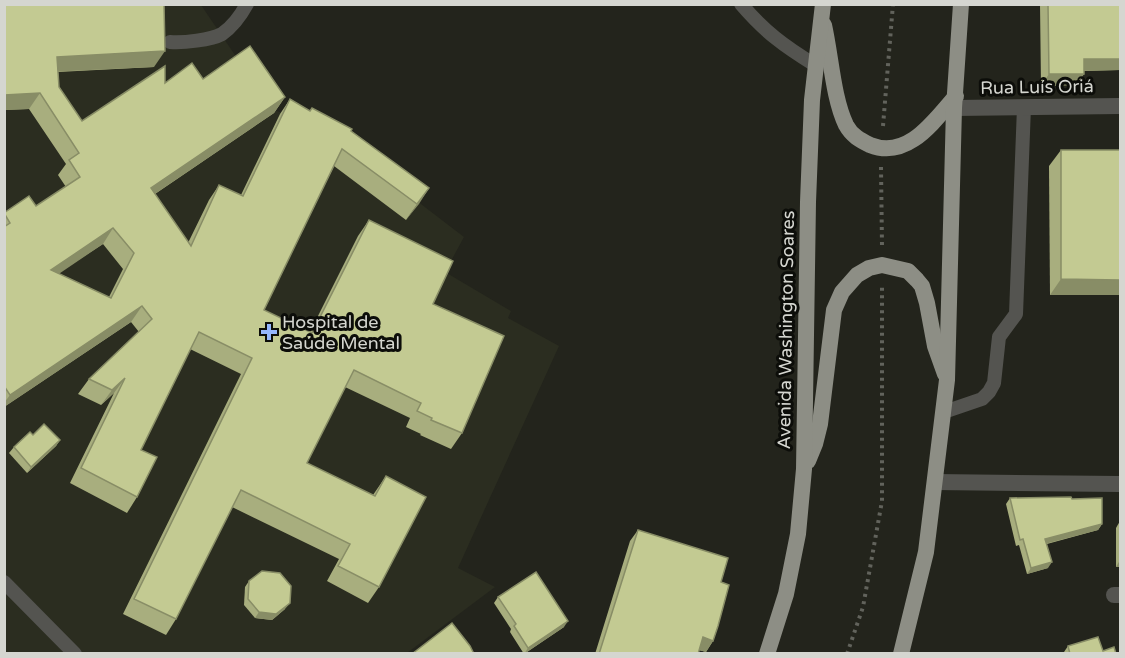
<svg xmlns="http://www.w3.org/2000/svg" width="1125" height="658" font-family="'Varela Round',sans-serif">
<rect width="100%" height="100%" fill="#23241c"/>
<polygon fill="#2b2d20" points="4,5 201,5 271,108 336,139 464,237 445,272 511,311 508,318 559,346 458,568 495,587 407,653 5,653"/>
<g fill="none" stroke-linecap="round" stroke-linejoin="round">
<g stroke="#62635c" stroke-width="4" stroke-dasharray="3 4.5" stroke-linecap="butt">
<polyline points="883,126 893,4"/>
<polyline points="881,167 882,246"/>
<polyline points="847,654 863,607 882,501 882,287"/>
</g>
<g stroke="#545450" stroke-width="14">
<path d="M741 4C765 32 784 46 815 65"/>
<path d="M170 42C183 43 211 40 222 34 232 27 241 15 247 4"/>
<polyline points="944,412 982,399 989,392 994,383 999,337 1016,314 1024,107"/>
<polyline points="4,582 75,654"/>
</g>
<g stroke="#545450" stroke-width="16">
<polyline points="954,108 1120,106"/>
<polyline points="935,482 1120,484"/>
<polyline points="1114,595 1120,595"/>
</g>
<g stroke="#8d8e85" stroke-width="16">
<path d="M824 25C831 56 833 98 846 125 852 136 860 140 870 145 908 160 934 121 956 96"/>
<polyline points="808,461 815,444 820,424 834,310 842,292 857,275 869,268 882,265 908,271 917,280 922,286 927,303 935,346 945,374"/>
<polyline points="767,654 786,594 798,534 804,469 808,202 812,100 823,4"/>
<polyline points="901,654 926,552 947,380 954,108 961,4"/>
</g>
</g>
<g fill="#a8ae7e" fill-rule="evenodd">
<path d="M4 4 154 67 58 72 59 87 82 121 165 83 203 79 285 97 274 113 155 194 188 243 209 200 219 185 241 195 280 114 290 99 310 111 351 131 429 188 406 220 334 166 264 310 310 332 358 236 369 220 433 304 462 433 451 449 420 435 421 434 406 427 410 418 345 387 307 463 373 495 386 476 379 587 368 603 327 581 339 559 232 507 176 619 166 635 123 614 241 374 190 349 141 450 137 497 127 513 70 483 114 393 101 405 78 394 89 379 139 332 131 322 4 407V213L36 206 66 187 58 175 66 164 29 109 4 110ZM103 244 123 269 109 297 58 273Z"/>
<polygon points="1040,4 1120,4 1120,70 1084,71 1084,74 1076,85 1041,86"/>
<polygon points="1061,150 1120,295 1050,295 1049,166"/>
<polygon points="33,435 60,440 56,446 27,473 9,453 14,447"/>
<polygon points="1010,498 1102,524 1098,530 1047,544 1048,568 1027,574 1019,545 1016,546 1006,504"/>
<polygon points="1120,521 1120,567 1116,567 1116,528"/>
<polygon points="638,530 721,582 713,641 706,652 699,650 698,654 595,654 630,541"/>
<polygon points="249,581 285,609 272,620 255,618 244,605 245,587"/>
<polygon points="498,597 564,627 524,654 510,632 511,629 494,603"/>
<polygon points="1068,646 1103,651 1116,654 1064,654 1064,652"/>
</g>
<g fill="#888d66">
<polygon points="165,51 154,67 47,72 57,57"/>
<polygon points="1084,59 1120,59 1120,70 1076,71"/>
<polygon points="1049,74 1084,74 1076,85 1041,86"/>
<polygon points="40,93 29,109 4,110 4,95"/>
<polygon points="285,97 274,113 140,204 151,188"/>
<polygon points="429,188 419,204 406,220 417,204"/>
<polygon points="113,228 103,244 41,286 51,270"/>
<polygon points="1061,279 1120,280 1120,295 1050,295"/>
<polygon points="142,306 131,322 4,407 4,403 10,395"/>
<polygon points="125,378 114,393 101,405 112,390"/>
<polygon points="60,440 56,446 27,473 31,467"/>
<polygon points="1102,524 1098,530 1041,545 1045,539"/>
<polygon points="1120,560 1120,567 1116,567"/>
<polygon points="1052,562 1048,568 1027,574 1031,568"/>
<polygon points="290,603 285,609 272,620 255,618 259,612"/>
<polygon points="568,621 564,627 524,654 528,648"/>
<polygon points="703,637 713,641 706,652 695,649"/>
</g>
<g fill="#c3ca92" stroke="#888d66" stroke-width="1.5" fill-rule="evenodd">
<path d="M4 4H164L165 51 57 57 59 87 82 121 165 66V83L192 63 203 79 250 46 285 97 151 188 191 246 219 185 243 196 290 99 310 111 312 108 352 129 351 131 429 188 417 204 342 149 264 310 312 333 369 220 453 261 433 304 504 336 462 433 431 420 432 418 417 411 421 403 354 370 307 463 375 496 386 476 426 497 379 587 338 566 350 544 241 490 176 619 134 599 252 358 199 332 141 450 157 457 137 497 81 468 125 378 112 390 89 379 152 319 142 306 10 395 4 386V227L10 223 4 213 29 196 36 206 80 177 69 160 79 153 40 93 4 95ZM113 228 134 253 111 298 51 270Z"/>
<polygon points="1048,4 1120,4 1120,59 1084,59 1084,74 1049,74"/>
<polygon points="1061,150 1120,150 1120,280 1061,279"/>
<polygon points="44,424 60,440 31,467 14,447 30,432 33,435"/>
<polygon points="1071,497 1072,499 1102,498 1102,524 1045,539 1052,562 1031,568 1023,539 1020,540 1010,498"/>
<polygon points="638,530 728,558 721,582 729,585 718,626 713,641 703,637 698,654 599,654"/>
<polygon points="262,571 280,573 291,586 290,603 276,614 259,612 248,599 249,581"/>
<polygon points="536,572 568,621 528,648 514,626 516,624 498,597"/>
<polygon points="452,623 470,646 474,654 412,654"/>
<polygon points="1098,637 1103,651 1114,647 1116,654 1070,654 1068,646"/>
</g>
<path fill="#95b7fd" stroke="#0c0d09" stroke-width="2" d="M266 323h6v6h6v6h-6v6h-6v-6h-6v-6h6z"/>
<g text-anchor="middle" stroke-width="6" stroke-linejoin="round" paint-order="stroke">
<g font-size="18" fill="#d5d6d0" stroke="#0c0d09">
<text transform="translate(1037 87) rotate(-1)" y="6">Rua Luís Oriá</text>
<text transform="translate(786 330) rotate(-89)" y="6">Avenida Washington Soares</text>
</g>
<g font-size="18" fill="#d5d6d0" stroke="#0c0d09" text-anchor="start">
<text x="282" y="328">Hospital de<tspan x="282" dy="21">Saúde Mental</tspan></text>
</g>
</g>
<rect width="1125" height="658" fill="none" stroke="#d5d6d0" stroke-width="12"/>
</svg>
